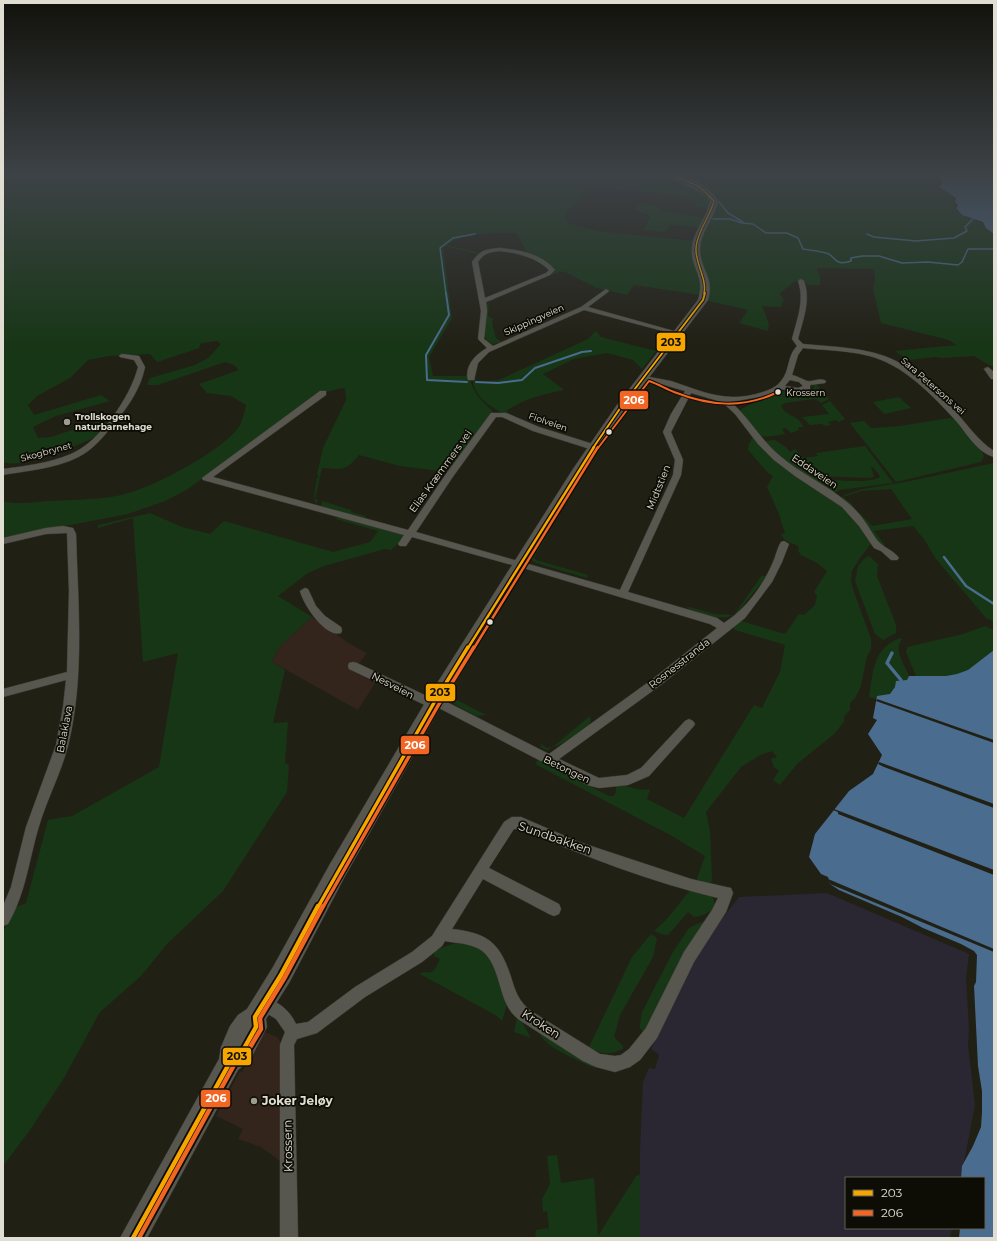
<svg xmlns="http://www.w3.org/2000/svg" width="997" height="1241" font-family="Montserrat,sans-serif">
<rect width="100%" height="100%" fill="#212015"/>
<g fill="#33241c">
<polygon points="312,617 350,644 367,653 353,671 375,683 358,710 272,662 279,647"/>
<polygon points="265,1032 277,1037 281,1042 283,1096 280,1161 261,1147 238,1139 243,1129 216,1116 240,1071 242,1072"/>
</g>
<polygon fill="#2a2632" points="827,893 969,954 966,978 969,1029 968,1045 975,1105 961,1178 846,1178 846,1228 952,1228 950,1238 640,1238 640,1150 643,1082 649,1068 655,1069 659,1055 651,1049 696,959 709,936 739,897"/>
<g fill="#173616" fill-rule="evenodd">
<path d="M3 174H935L939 179 937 188 953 197 956 211 967 218 981 223 994 235V367L989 365 974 356 942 358 935 357 908 360C905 358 898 353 895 351L956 345 949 340 881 323 873 289 875 280 874 269 817 268 820 277V285H808L804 281H795L779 294 784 299 781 307 762 306 769 324 768 331 739 323 748 310 709 301 701 295 634 285 627 295 597 288 563 271 549 276 555 271 552 267 517 250 527 252 516 233C496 233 461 232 447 245L480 253 478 254 445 246 443 248 452 318 429 357 433 376H466L471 363C467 379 472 391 484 403 487 406 490 409 493 412L448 472 400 466 359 455C345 472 343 469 322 468L315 499 318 500 316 504C312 496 316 487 317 478L319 477 317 474 323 448 346 400 345 388C330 390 321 393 308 401L188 489 165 501 128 514 3 538V501C14 505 36 502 48 501 72 500 97 500 121 495 150 489 211 456 232 435 241 427 244 416 246 405L231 396 207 393 199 384 239 370 234 365 225 362 158 385H147L150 378 195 365 208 358 221 344 217 341 201 343 199 348 157 362 150 354 109 356 88 360 70 378 37 396 28 405 34 415 101 395 110 401 56 416 33 427 38 438 51 437 109 418 101 435C82 443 22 470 3 462ZM591 187 605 189 679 195 695 202 696 206 709 209 704 218 659 210 661 208C654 205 644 203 638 205L634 210 647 214 650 217 643 230 664 232 672 224 700 228 694 241 598 231 570 224 565 219 566 212 578 202 586 188Z"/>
<polygon points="493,299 495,299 489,303 488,316 493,319 492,323 496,338 502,342 493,344 487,341 484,334 487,304"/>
<path d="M596 331 601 337 656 351 642 369 633 360 607 353 574 359 543 374 564 390C543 394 524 399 506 411L521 420 520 421C502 413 474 402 473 379 473 374 475 368 477 364L474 375 477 382 499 380 588 339Z"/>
<path d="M814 385H817L829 399 821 403 816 399H813L785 403 781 406C786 417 800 415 803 427H798L799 430 791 433 786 428 782 429 785 434C776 435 766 439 757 434L740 410 753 403 754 398C762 397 770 392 778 391 790 390 800 399 813 389Z"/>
<polygon points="899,397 911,408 884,414 873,402"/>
<polygon points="830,401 845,419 839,422 836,420 828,422 831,425 825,426 822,424 810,425 802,417 829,414 822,405"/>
<polygon points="950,418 955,420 982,450 984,457 981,462 896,482 850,423 864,421 871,428 900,426"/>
<path d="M741 420 765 449 846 508 871 544 860 558 852 571 851 581 853 589 871 639V650L867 656 861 686 855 698 850 703V710L844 716V722L833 735 797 764 780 785 773 780 779 771 774 767 771 759 777 757 772 751 760 755 741 767 706 812 710 831 712 881 710 884 701 883 697 879 705 856 672 836 535 764 538 760 544 763 609 796H614L616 792V784C628 785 638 792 650 789L647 799 684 818 754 705 762 708 780 672 785 645 735 630 733 627 741 621 785 634 799 614 804 615 815 605 817 596 814 592 827 571 817 563 801 555 798 551 799 547C792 541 786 545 781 534H785L779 514 767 487 773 476 768 473 748 450 749 444 752 438Z"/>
<path d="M775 440 786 447 790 452 795 449 804 458 818 456 816 453 865 446 893 483 839 490 833 494 790 466 763 441ZM871 467H873L880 476 879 478C863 484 819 481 806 471L820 476 869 478 874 477Z"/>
<polygon points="994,463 994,622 986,618 936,559 924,539 913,526 874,531 885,545 883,546 871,534 858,514 860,513 872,526 912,519 891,489 862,491 843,497 854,506 849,505 843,499 843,496 845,495 863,489 905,482"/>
<polygon points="322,501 351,510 351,512 366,516 364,518 321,506"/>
<polygon points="150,513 182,527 210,534 224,521 333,552 370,542 378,531 336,519 338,517 404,535 405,537 391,550 385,549 324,566 308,573 278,596 312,617 279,647 272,662 285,670 273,723 288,722 285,763 289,765 287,792 223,891 167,944 141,976 100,1012 64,1078 30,1130 3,1166 3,932 14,908 26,903 48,820 72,816 159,767 178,653 143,662 133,518 98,528 98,525"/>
<polygon points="551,530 534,557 536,560 588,575 587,578 536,563 531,560 531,557"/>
<polygon points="869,556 878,564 877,576 896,625 896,633 883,640 875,634 855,581 858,566 864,559"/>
<path d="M762 575 766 577 763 581 737 613C723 623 704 614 689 609L686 606 714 614 734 615Z"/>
<polygon points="985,626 994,630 994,712 918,681 906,652 907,647 963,634"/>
<path d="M901 638 902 639C893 650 905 665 909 676L908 679 894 696H877V699L869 697C873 672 873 647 901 638Z"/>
<polygon points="457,700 486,715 476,716 454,704"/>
<polygon points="590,716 591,720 589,725 561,744 547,750 540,747 541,744 547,748 553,747"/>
<path d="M691 889 712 896C720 908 706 916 694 917L688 912 668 935 661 934 654 931 666 920Z"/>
<polygon points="706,920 644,1033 640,1028 640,1024 642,1012 673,952 689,928"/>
<path d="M651 934 657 938 653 957 620 1015 614 1037 623 1046V1049C611 1055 601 1055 589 1047L632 957Z"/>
<path d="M458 942 466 943 483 950 498 970 507 1004 502 1021 497 1016 420 974 423 972C435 974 435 969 440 959L434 956V953L436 950Z"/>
<polygon points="517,1018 521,1020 531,1038 514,1032"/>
<path d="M537 1029 591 1064 595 1069C578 1059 544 1049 537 1029Z"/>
<polygon points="557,1155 561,1183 594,1178 598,1236 636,1176 640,1175 640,1238 535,1238 536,1230 549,1228 547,1211 543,1212 542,1199 550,1184 547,1156"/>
</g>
<g fill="#4a6c8e">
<polygon points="937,174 994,174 994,234 986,228 983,222 962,215 956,208 958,205 955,202 956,198 939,187 942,183 941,179"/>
<polygon points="994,650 994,1238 959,1238 960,1228 984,1228 984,1178 961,1178 962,1166 973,1146 981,1127 982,1112 982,1091 978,1066 974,986 976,982 977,955 974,951 961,944 923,928 902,917 839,890 830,884 828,877 821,874 809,857 815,834 849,791 873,774 882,755 868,734 877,720 873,718 877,696 890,694 895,687 896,681 907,680 909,676 946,676 957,674 968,670"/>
</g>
<g fill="#212015">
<polygon points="877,699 994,740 994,743 876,701"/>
<polygon points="879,762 994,804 994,808 884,767 878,764"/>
<polygon points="834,809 994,870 994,875 838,814 838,812 833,810"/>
<polygon points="828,879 994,949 994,952 830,884"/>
</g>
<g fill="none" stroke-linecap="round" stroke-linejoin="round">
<g stroke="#4a6c8e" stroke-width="1.5">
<polyline points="680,182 706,194"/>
<polyline points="719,202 728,213 743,222"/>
<path d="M713 219H730L742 223 753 224 766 233H787L798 238 803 249C810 250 818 251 826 253 836 255 833 267 851 261V258L862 256H879L902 263 928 262 958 265 962 262 968 249H994"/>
<polyline points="867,234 874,237 916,241 954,238 967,231 965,227 973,219"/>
<polyline points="446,294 440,248 453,238 475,234"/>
</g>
<g stroke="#4a6c8e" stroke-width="2">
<polyline points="446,293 449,315 426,355 427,380 467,382"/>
<polyline points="476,382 498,383 522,380 535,368 582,352 591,351"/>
</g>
<polyline stroke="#4a6c8e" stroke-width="2.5" points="944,557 966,586 994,604"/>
<polyline stroke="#4a6c8e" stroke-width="3.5" points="892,653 887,663 901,680"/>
<g stroke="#3d3c34" stroke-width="1">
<g id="minor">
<path d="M500 248C520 250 542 254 555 270L550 275 486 302 487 311 484 339 493 346 581 307 606 289 609 291 608 292 588 307 681 333 678 335 584 310 489 352 478 363 474 380H468C464 366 476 354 487 348L478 339 481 311 472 262C480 250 486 249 500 248ZM500 251C517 253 536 257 549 270L546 273 485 298 478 262C484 253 490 252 500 251Z"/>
<path d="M801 279 804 281C811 301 803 319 798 339L803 344C833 347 868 347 896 361 918 373 936 393 954 410 967 424 978 441 994 451V457C978 453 967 434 957 422 939 402 914 376 890 364 864 350 831 351 803 348L798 355 792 375C797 376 802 379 807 381 813 382 820 377 826 381L825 383 810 385V389L799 392 780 389 764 396 731 402C749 418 761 440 780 456 801 474 827 485 848 503 857 510 865 521 871 531 874 535 876 540 880 543 886 549 893 550 899 558L897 560H891L881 551 874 548 859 526 842 507 795 476 774 460 758 444 735 414 722 402 691 393 671 432 683 460 681 475 628 592 717 618 724 623C746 609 763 586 773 562 776 556 777 548 781 542L784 541 789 544 782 562 772 582 745 618 662 684 559 759 599 778 627 775 641 768 685 721 689 719 693 721 695 724 693 727 649 776 628 785 599 788 587 785 437 707 433 708 429 707 349 669 348 666 349 663 353 662 357 663 431 698 435 697 439 698 549 754 654 678 717 628 710 624 530 570 412 537 406 546H400L398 544 404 535 203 480 202 478 320 391H326V395L213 477 408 530 446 474 491 413H506L539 427 596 445 597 447 593 449H590L533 431 502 417H496L452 478 416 532 620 590 673 475 675 460 663 432 671 414 685 391 640 378 644 376C653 378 662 379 671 381 704 392 727 404 763 392 769 390 777 387 781 381 790 371 787 356 797 346L792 339C797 319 805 301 798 281ZM790 380 799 382 803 386 798 388 785 386Z"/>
<path d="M122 354 139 356 145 367C141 387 130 404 117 420 108 431 99 443 88 451 65 468 30 470 3 475V469C26 466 50 463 71 454 100 442 131 396 138 367L134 360 120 357 119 356Z"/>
<polygon points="988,367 994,372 994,379 991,379 984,369"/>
<path d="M63 526 73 528 76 534C78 604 85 677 68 746 61 773 47 799 39 826 29 859 26 893 8 924L3 926V906L11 887 26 827 56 745 63 707 66 680 3 697V689L67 672 69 591 67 533 46 534 3 544V538L46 528Z"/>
<path d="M305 588 308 589 316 606 325 616 341 627 342 630 341 633C325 638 303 604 300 591Z"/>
<path d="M512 817H521L579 842 691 879 726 887 731 888 733 893 726 912 694 962 657 1038 640 1060 630 1067 615 1072 596 1067 583 1061 521 1021C515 1017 510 1012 507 1005 498 987 497 955 475 947 466 943 455 943 445 941L442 946 422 962 365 997 317 1033 297 1039 294 1045 298 1238H280V1045L285 1032 276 1019 258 1008 256 1003 258 998 263 996C278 1002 289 1009 296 1024L308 1022 355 987 412 952 432 936 504 822ZM514 829H521C584 856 651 882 718 898L712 910 684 952 646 1028 629 1049 621 1055 615 1056 600 1054 531 1011C519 1002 515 991 511 977 500 943 488 933 452 929L483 879 549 914 554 916 559 914 561 909 559 904 489 868Z"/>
</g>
</g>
<g stroke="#3d3c34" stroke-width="1">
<path id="secondary" d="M666 174C684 173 709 185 718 201 715 218 701 231 700 248 699 269 715 276 708 300L625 409 583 472 441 706 344 878 289 983 266 1019 267 1027 250 1060 238 1070 147 1238H120L219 1059 221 1047 230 1026 238 1015 247 1009 273 967 330 864 429 696 573 469 617 405 698 300C706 276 690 268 692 248 693 231 707 218 710 201 701 184 679 186 666 174Z"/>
</g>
<use href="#minor" fill="#58574f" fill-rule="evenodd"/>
<use href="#secondary" fill="#58574f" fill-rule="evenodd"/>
<g stroke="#0d0c05" stroke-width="3">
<path id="bus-1-far4" d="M670 174 700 187 714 201C710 217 697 231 696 248 695 264 707 277 704 294"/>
</g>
<g stroke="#0d0c05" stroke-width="4">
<polyline id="bus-1-far3" points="593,448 621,407 703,300 705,293"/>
</g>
<g stroke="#0d0c05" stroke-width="5">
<polyline id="bus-1-far2" points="468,648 594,447"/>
</g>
<g stroke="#0d0c05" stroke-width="6">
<polyline id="bus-1-far1" points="318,907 435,701 468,647"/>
</g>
<g stroke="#0d0c05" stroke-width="8">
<polyline id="bus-1" points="133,1238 230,1062 242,1052 256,1027 255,1017 281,975 318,906"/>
</g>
<g stroke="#0d0c05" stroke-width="4">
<path id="bus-2-far3" d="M598 448 649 381C658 384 666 389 674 392 710 406 743 409 778 392"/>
</g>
<g stroke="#0d0c05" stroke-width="5">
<polyline id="bus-2-far2" points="474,648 598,447"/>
</g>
<g stroke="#0d0c05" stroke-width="6">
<polyline id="bus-2-far1" points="323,907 439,704 474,647"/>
</g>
<g stroke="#0d0c05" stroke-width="8">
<polyline id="bus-2" points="139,1238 234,1065 246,1054 261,1029 260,1018 285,977 323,906"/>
</g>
<use href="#bus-1-far4" stroke="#f7a600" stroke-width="1.5"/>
<use href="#bus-1-far3" stroke="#f7a600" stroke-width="2"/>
<use href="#bus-1-far2" stroke="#f7a600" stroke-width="2.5"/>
<use href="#bus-1-far1" stroke="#f7a600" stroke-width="3.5"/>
<use href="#bus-1" stroke="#f7a600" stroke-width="4.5"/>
<use href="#bus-2-far3" stroke="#f26522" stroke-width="2"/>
<use href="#bus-2-far2" stroke="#f26522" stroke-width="2.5"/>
<use href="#bus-2-far1" stroke="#f26522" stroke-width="3.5"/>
<use href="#bus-2" stroke="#f26522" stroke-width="4.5"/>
</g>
<linearGradient id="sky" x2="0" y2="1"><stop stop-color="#12120c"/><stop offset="0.5" stop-color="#3d4246"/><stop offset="1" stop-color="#3d4246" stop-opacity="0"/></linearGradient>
<rect width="997" height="347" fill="url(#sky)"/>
<g fill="#e0ded2" stroke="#0d0c05" stroke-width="1.5">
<circle cx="778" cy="392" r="3.5"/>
<circle cx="609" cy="432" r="3.5"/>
<circle cx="490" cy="622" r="3.5"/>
</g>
<g fill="#9d9c90" stroke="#0d0c05" stroke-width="1.5">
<circle cx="67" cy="422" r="4"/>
<circle cx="254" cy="1101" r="4"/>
</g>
<g text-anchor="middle" stroke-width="3.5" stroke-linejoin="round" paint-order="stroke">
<g font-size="9" fill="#e0ded2" stroke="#0d0c05">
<text transform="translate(534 320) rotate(-24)" y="3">Skippingveien</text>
<text transform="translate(933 386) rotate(41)" y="3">Sara Petersons vei</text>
<text transform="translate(548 422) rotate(19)" y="3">Fiolveien</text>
<text transform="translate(46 452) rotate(-15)" y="3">Skogbrynet</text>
</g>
<g font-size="9" fill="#e0ded2" stroke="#0d0c05" text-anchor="start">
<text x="786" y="396">Krossern</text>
</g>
<g font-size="9" font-weight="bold" fill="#e0ded2" stroke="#0d0c05" text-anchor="start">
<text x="75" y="420">Trollskogen<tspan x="75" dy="10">naturbarnehage</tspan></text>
</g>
<g font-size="10" fill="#e0ded2" stroke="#0d0c05">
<text transform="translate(440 471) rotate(-54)" y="4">Elias Kræmmers vei</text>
<text transform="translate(815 471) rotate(34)" y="4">Eddaveien</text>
<text transform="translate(658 487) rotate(-68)" y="4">Midtstien</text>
<text transform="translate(679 663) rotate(-38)" y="4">Rosnesstranda</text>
<text transform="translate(393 685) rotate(27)" y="4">Nesveien</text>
<text transform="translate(64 729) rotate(-79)" y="4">Balaklava</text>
<text transform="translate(567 769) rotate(26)" y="4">Betongen</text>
</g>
<g font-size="12" fill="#e0ded2" stroke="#0d0c05">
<text transform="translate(555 838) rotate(19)" y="4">Sundbakken</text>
<text transform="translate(541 1024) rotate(33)" y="4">Kroken</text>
<text transform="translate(288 1146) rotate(-91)" y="4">Krossern</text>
</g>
<g font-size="12" font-weight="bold" fill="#e0ded2" stroke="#0d0c05" text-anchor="start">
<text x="262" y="1105">Joker Jeløy</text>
</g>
</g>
<g stroke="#0d0c05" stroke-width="1.5">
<rect x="656" y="332" width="30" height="20" rx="4" fill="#f7a600"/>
<rect x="619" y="390" width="30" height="20" rx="4" fill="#f26522"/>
<rect x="425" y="683" width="31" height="19" rx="4" fill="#f7a600"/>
<rect x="400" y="735" width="30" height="20" rx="4" fill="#f26522"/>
<rect x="222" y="1047" width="30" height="19" rx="4" fill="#f7a600"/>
<rect x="200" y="1089" width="31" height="19" rx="4" fill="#f26522"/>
</g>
<g font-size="11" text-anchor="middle" font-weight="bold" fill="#fff">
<text x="634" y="404">206</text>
<text x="415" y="749">206</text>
<text x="216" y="1102">206</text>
</g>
<g font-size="11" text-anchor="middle" font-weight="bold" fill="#111">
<text x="671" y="346">203</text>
<text x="440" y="696">203</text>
<text x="237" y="1060">203</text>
</g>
<rect width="997" height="1241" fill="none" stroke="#e0ded2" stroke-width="8"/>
<rect x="845" y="1177" width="140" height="52" fill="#0d0c05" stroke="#616057"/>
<rect x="853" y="1190" width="20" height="6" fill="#f7a600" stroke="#616057"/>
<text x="881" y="1197" font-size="12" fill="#e0ded2">203</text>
<rect x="853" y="1210" width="20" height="6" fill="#f26522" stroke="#616057"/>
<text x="881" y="1217" font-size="12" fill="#e0ded2">206</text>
</svg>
